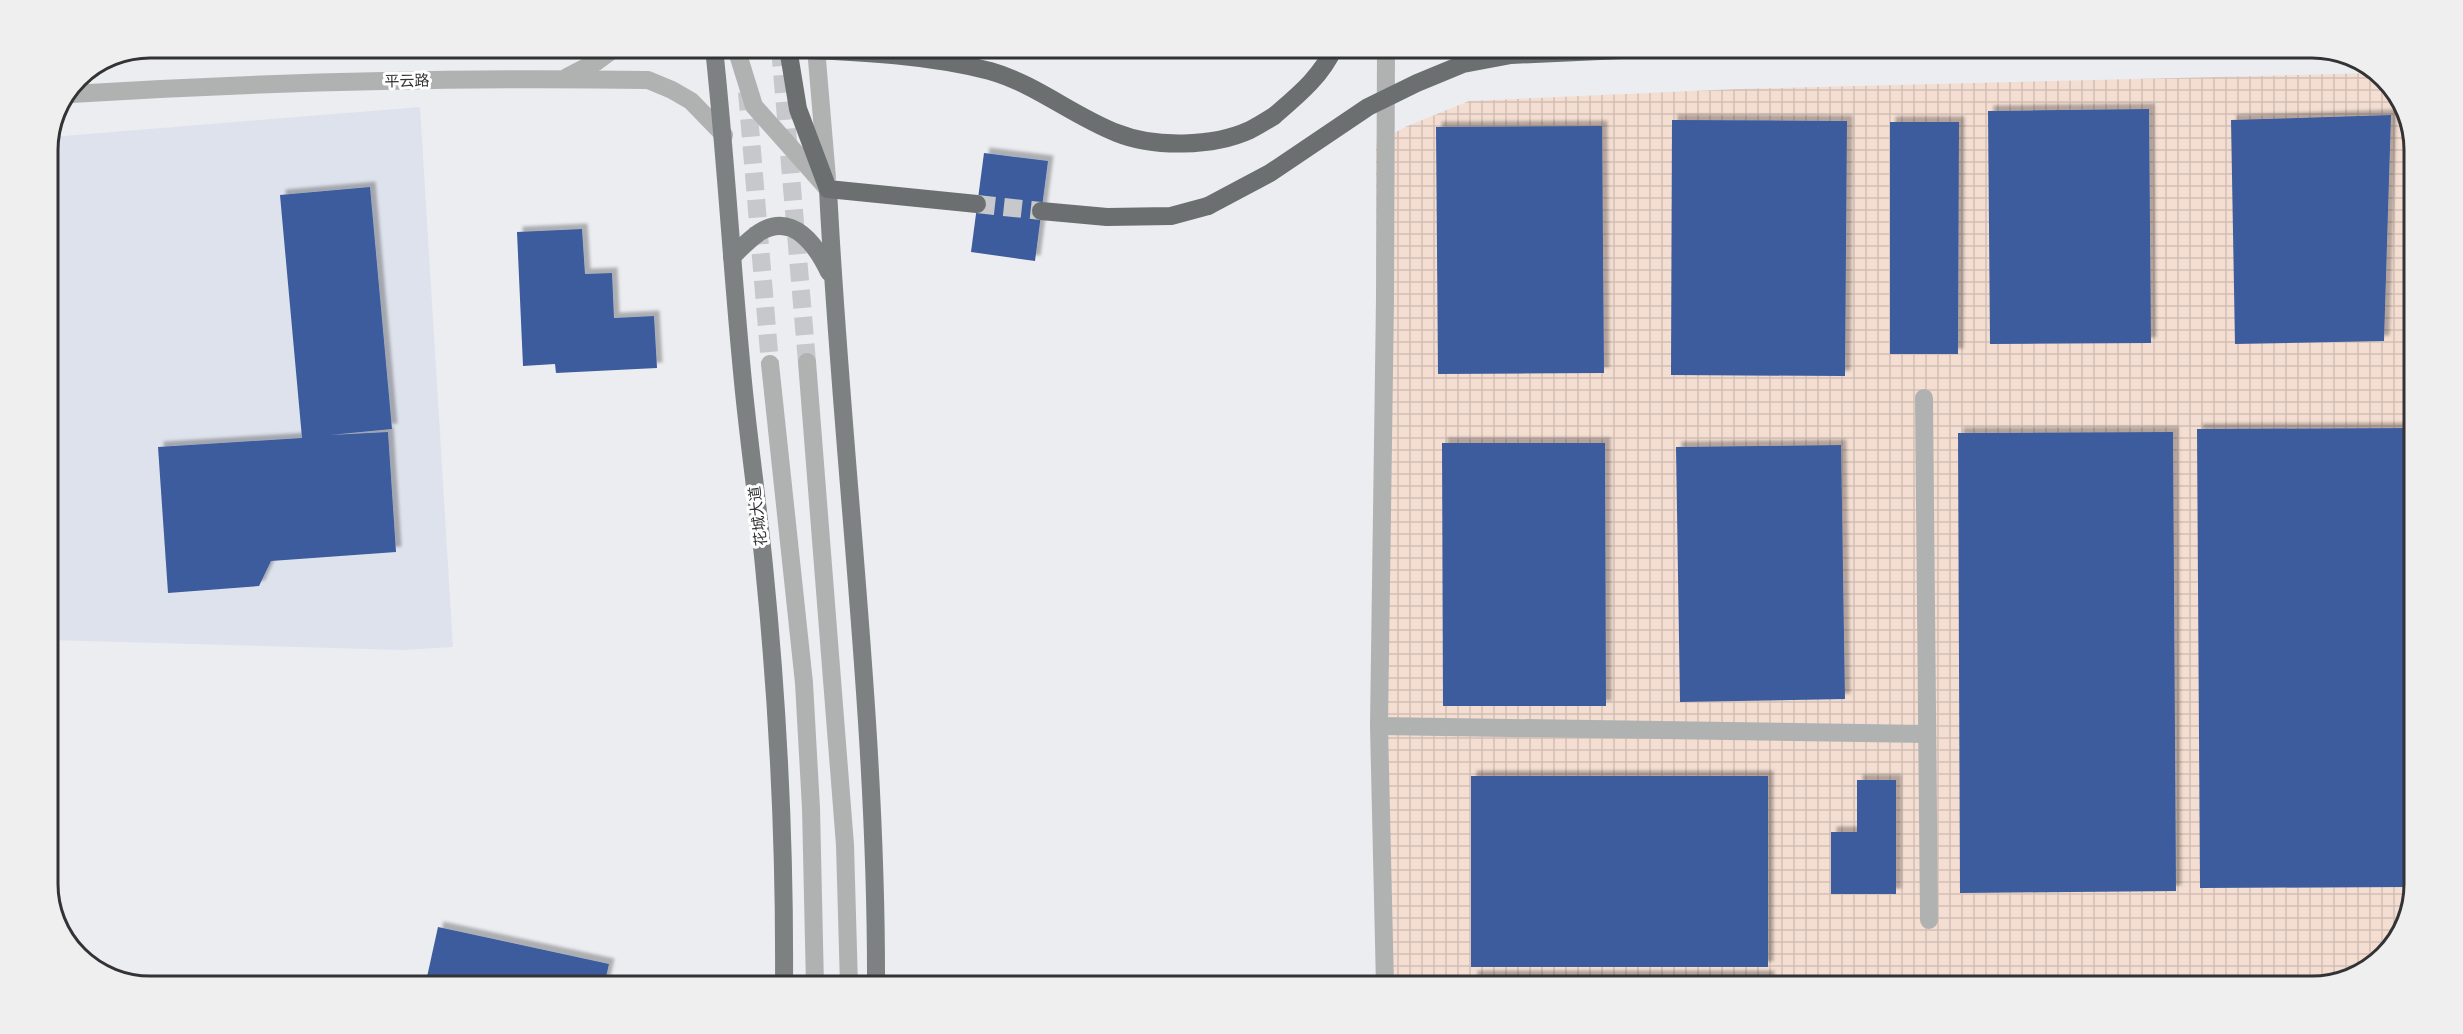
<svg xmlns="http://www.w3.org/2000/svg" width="2463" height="1034" font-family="'PT Sans Narrow','Noto Sans SC',sans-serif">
<defs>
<pattern id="industrial-grid" width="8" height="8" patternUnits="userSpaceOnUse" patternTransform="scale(1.5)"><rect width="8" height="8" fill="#f4ded2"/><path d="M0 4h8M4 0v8" fill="none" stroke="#d2bfb5"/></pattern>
<filter id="shadow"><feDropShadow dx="5.5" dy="-5.5" stdDeviation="1.5" flood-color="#0004"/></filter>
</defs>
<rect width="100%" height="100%" fill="#ebedf1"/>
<polygon fill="#dee2ec" points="420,107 453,647 403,650 48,640 48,144 52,137"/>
<polygon fill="url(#industrial-grid)" points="2374,73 2394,88 2415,144 2407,923 2370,969 2313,986 1376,986 1376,143 1405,127 1469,101 1738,89"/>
<g fill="#3c5b9e" filter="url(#shadow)">
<polygon points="2149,109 2151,343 1990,344 1988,111"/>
<polygon points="2391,115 2384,341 2235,344 2231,120"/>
<polygon points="1672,120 1847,121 1845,376 1671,375"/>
<polygon points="1890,122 1959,122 1958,354 1890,354"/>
<polygon points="1602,126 1604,373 1438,374 1436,127"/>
<polygon points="984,153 1048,161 1035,261 971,252"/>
<polygon points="370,187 392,429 330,435 388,432 396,552 271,561 259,586 168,593 158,447 302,438 280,195"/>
<polygon points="582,229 585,274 612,273 614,318 654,316 657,368 556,373 555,364 523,366 517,232"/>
<polygon points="2412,428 2408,887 2200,888 2197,429"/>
<polygon points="2173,432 2176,891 1960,893 1958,433"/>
<polygon points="1442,443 1605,443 1606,706 1443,706"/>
<polygon points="1841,445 1845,699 1680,702 1676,447"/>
<rect x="1471" y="776" width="297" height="191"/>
<polygon points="1857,780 1896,780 1896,894 1831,894 1831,832 1857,832"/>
<polygon points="438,927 609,964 604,986 425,986"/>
<rect x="1472" y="976" width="297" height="10"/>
<polygon points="1848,982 1945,984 1945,986 1848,986"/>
</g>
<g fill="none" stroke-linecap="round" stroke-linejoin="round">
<g stroke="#c6c8cb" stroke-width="18" stroke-dasharray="18 9" stroke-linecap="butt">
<polyline points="780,48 807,362"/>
<polyline points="747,92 770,364"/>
</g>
<polyline stroke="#c6c8cb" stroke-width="18" stroke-dasharray="18 9" stroke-linecap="butt" points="977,204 1041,211"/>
<g stroke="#b0b2b2" stroke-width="18">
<polyline points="736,48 754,106 827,188"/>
<polyline points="816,48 827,178"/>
<polyline points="567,77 596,62 615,48"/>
<path d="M71 94C263 82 456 77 648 80L672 90 691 101 724 135"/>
<polyline points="807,362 845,845 849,986"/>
<polyline points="770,364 804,683 811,808 815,986"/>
<polyline points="1924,398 1929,920"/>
<polyline points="1379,726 1927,734"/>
<polyline points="1385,986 1379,726 1385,299 1386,48"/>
</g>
<g stroke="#7d8181" stroke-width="18">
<path d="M714 48C726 159 732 271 743 382 749 444 758 505 764 566 778 705 785 846 784 986"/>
<path d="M828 189C841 454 877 720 876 986"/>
<path d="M732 257C740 249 749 239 760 232 793 212 816 245 829 272"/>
</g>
<g stroke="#6b6f6f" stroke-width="18">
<polyline points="788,48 798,109 828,189 977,204"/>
<polyline points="1807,48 1882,48"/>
<path d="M1274 116C1297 96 1321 77 1334 48"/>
<polyline points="1041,211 1107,217 1171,216 1208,206"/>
</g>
<g stroke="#6b6f6f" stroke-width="18">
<path d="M765 48C840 52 916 52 990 71 1036 84 1073 116 1117 133 1154 148 1213 147 1250 130 1258 126 1266 121 1274 116"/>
<polyline points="1208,206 1270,173 1368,107 1417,83 1463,64 1511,55 1665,48"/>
</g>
</g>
<g text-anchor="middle" stroke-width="6" stroke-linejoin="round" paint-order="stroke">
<g font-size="15" fill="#333335" stroke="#fff">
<text transform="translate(407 81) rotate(-1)" y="5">平云路</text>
<text transform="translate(758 516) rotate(-97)" y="5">花城大道</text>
</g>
</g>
<path d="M0 0H2463V1034H0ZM150 58H2312A92 92 0 0 1 2404 150V884A92 92 0 0 1 2312 976H150A92 92 0 0 1 58 884V150A92 92 0 0 1 150 58Z" fill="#efefef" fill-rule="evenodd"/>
<path fill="none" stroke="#333335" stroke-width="3" d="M150 58H2312A92 92 0 0 1 2404 150V884A92 92 0 0 1 2312 976H150A92 92 0 0 1 58 884V150A92 92 0 0 1 150 58Z"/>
</svg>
